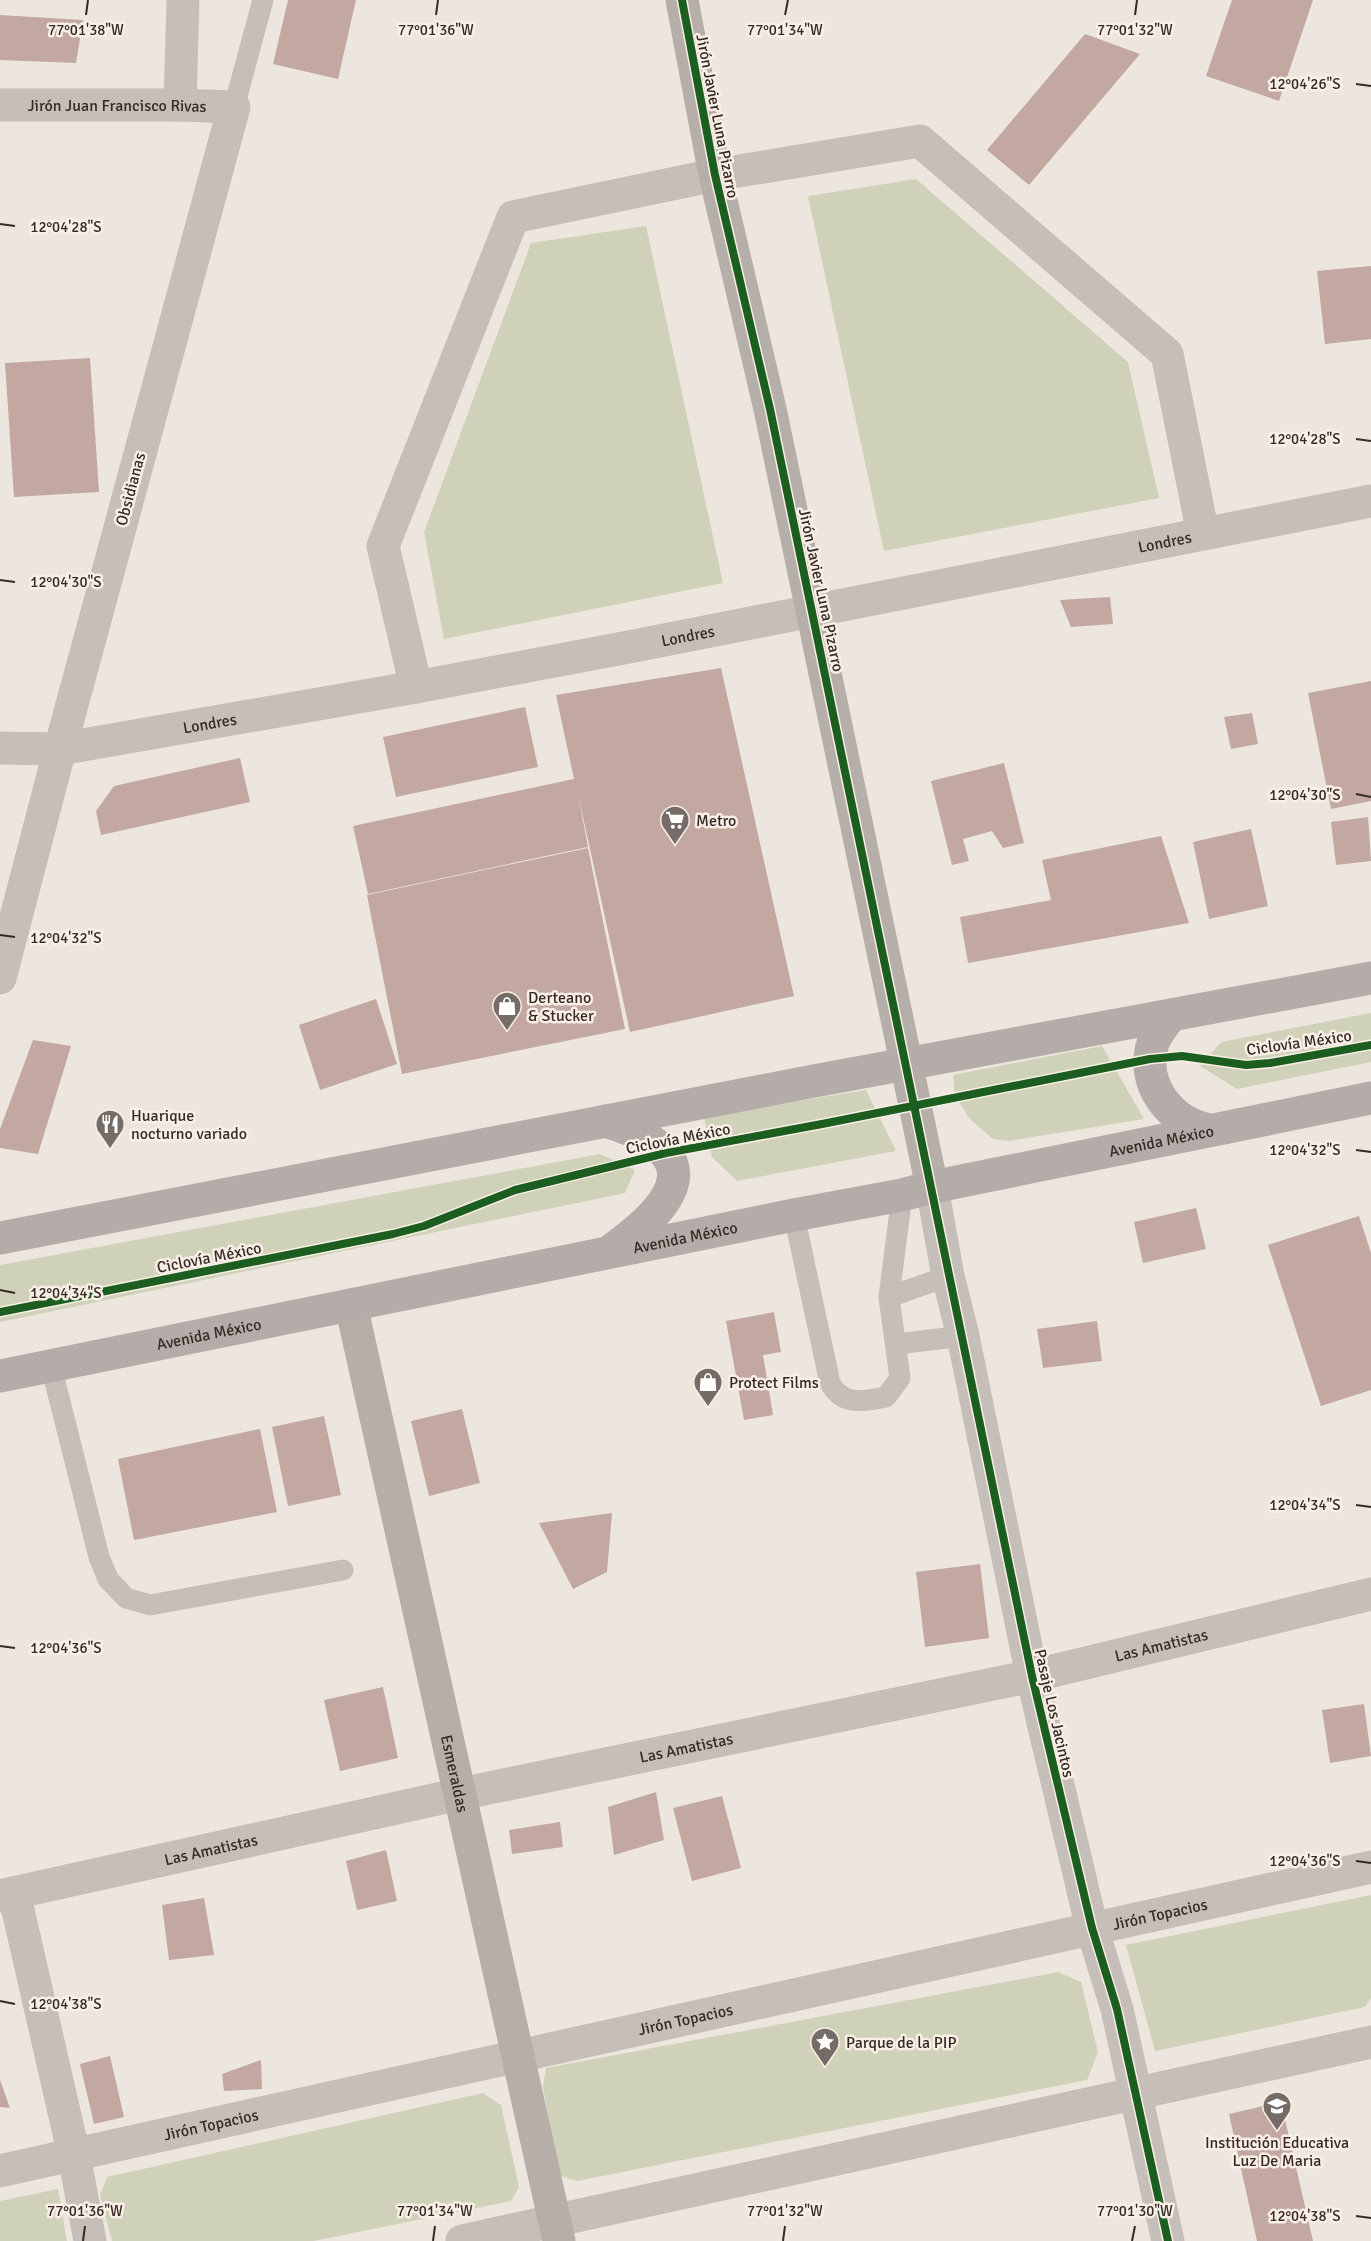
<svg xmlns="http://www.w3.org/2000/svg" width="1371" height="2241" font-family="Signika,sans-serif">
<rect width="100%" height="100%" fill="#ede6df"/>
<g fill="#cfd2b8">
<polygon points="916,179 1128,362 1159,498 884,551 808,196"/>
<polygon points="646,226 723,583 444,639 424,532 531,243"/>
<polygon points="1371,1013 1371,1062 1237,1089 1200,1066 1221,1042"/>
<polygon points="1102,1046 1144,1119 1009,1141 993,1139 969,1118 955,1095 953,1075"/>
<polygon points="866,1090 896,1151 737,1181 712,1157 704,1116"/>
<polygon points="600,1154 635,1170 625,1193 0,1322 0,1265"/>
<polygon points="1371,1895 1371,1998 1365,2007 1155,2051 1126,1945"/>
<polygon points="1058,1972 1081,1982 1098,2052 1087,2080 577,2181 558,2175 543,2086 546,2068"/>
<polygon points="483,2093 501,2105 519,2187 511,2201 314,2241 112,2241 100,2195 107,2177"/>
<polygon points="58,2189 67,2241 0,2241 0,2201"/>
</g>
<g fill="#c2a8a0">
<polygon points="288,0 356,0 338,79 273,64"/>
<polygon points="1232,0 1313,0 1279,101 1206,76"/>
<polygon points="0,15 83,20 76,63 0,60"/>
<polygon points="1085,34 1140,54 1029,185 987,150"/>
<polygon points="1371,266 1371,339 1325,344 1317,271"/>
<polygon points="90,358 99,492 14,497 5,363"/>
<polygon points="1110,597 1113,624 1071,627 1060,600"/>
<polygon points="721,668 794,996 630,1032 578,794 588,847 368,894 353,826 574,779 556,695"/>
<polygon points="1371,681 1371,801 1331,809 1308,693"/>
<polygon points="525,707 538,767 396,797 383,737"/>
<polygon points="1252,713 1258,744 1231,749 1224,717"/>
<polygon points="240,758 250,802 101,835 96,811 114,786"/>
<polygon points="1004,763 1024,843 1003,848 992,831 963,839 969,861 952,865 931,781"/>
<polygon points="1368,817 1371,861 1336,865 1331,822"/>
<polygon points="1251,829 1268,906 1209,919 1193,842"/>
<polygon points="1161,836 1189,923 968,963 960,917 1051,900 1042,860"/>
<polygon points="588,848 625,1029 402,1074 367,895"/>
<polygon points="376,999 397,1064 320,1090 299,1025"/>
<polygon points="33,1040 71,1046 38,1154 0,1148 0,1129"/>
<polygon points="1196,1208 1206,1249 1143,1263 1134,1222"/>
<polygon points="1359,1216 1371,1253 1371,1390 1321,1406 1268,1245"/>
<polygon points="774,1312 781,1352 763,1355 773,1415 744,1420 726,1321"/>
<polygon points="1097,1321 1102,1361 1043,1368 1037,1329"/>
<polygon points="462,1409 480,1483 429,1496 411,1421"/>
<polygon points="324,1416 341,1495 288,1506 272,1427"/>
<polygon points="260,1429 277,1512 134,1540 118,1459"/>
<polygon points="612,1513 607,1572 573,1589 539,1523"/>
<polygon points="980,1564 989,1638 925,1647 916,1572"/>
<polygon points="383,1687 398,1758 340,1771 324,1700"/>
<polygon points="1364,1704 1371,1756 1330,1763 1322,1710"/>
<polygon points="656,1792 664,1840 614,1855 608,1807"/>
<polygon points="722,1796 741,1868 692,1881 673,1808"/>
<polygon points="560,1822 563,1847 512,1854 509,1830"/>
<polygon points="386,1850 397,1901 357,1910 346,1861"/>
<polygon points="204,1898 214,1955 169,1960 162,1905"/>
<polygon points="110,2056 124,2117 94,2124 80,2064"/>
<polygon points="261,2060 262,2089 224,2091 222,2074"/>
<polygon points="0,2080 10,2108 0,2107"/>
<polygon points="1281,2102 1313,2241 1257,2241 1229,2114"/>
</g>
<g fill="none" stroke-linecap="round" stroke-linejoin="round">
<g stroke="#c6beb8" stroke-width="21">
<polyline points="234,107 263,0"/>
<path d="M794 1215 830 1383C843 1407 864 1401 886 1397L900 1378 889 1297 902 1195"/>
<polyline points="889,1297 948,1276"/>
<polyline points="897,1344 963,1336"/>
<polyline points="51,1366 99,1557 108,1579 126,1598 150,1605 343,1570"/>
</g>
<g stroke="#c6beb8" stroke-width="33">
<path id="s1" d="M0 105H180L234 107 60 749 0 978"/>
<polyline points="180,105 183,0"/>
<polyline points="416,687 383,546 513,217 715,175 920,141 1167,354 1203,534"/>
<path id="s2" d="M0 748 60 749 416 687 634 646 1371 501"/>
<polyline points="932,1187 948,1276 963,1336 1032,1676 1092,1928 1117,2009 1168,2241"/>
<polyline points="14,1893 74,2155 90,2241"/>
<path id="s3" d="M0 1896 460 1794 1032 1676 1371 1594"/>
<path id="s4" d="M0 2171 1371 1867"/>
<polyline points="462,2241 1371,2042"/>
</g>
<g stroke="#b6aea9" stroke-width="33">
<polyline points="682,0 715,175 770,409 932,1187"/>
<path id="s5" d="M351 1305 559 2241"/>
</g>
<g stroke="#b4aca8" stroke-width="33">
<path d="M1171 1015C1164 1024 1157 1032 1153 1043 1140 1084 1170 1122 1209 1130"/>
<path d="M605 1121C707 1152 683 1198 613 1249"/>
<polyline points="0,1238 814,1081 1371,978"/>
<path id="s6" d="M0 1376 794 1215 902 1195 932 1187 1371 1098"/>
</g>
<g stroke="#faefe6" stroke-width="11">
<g id="cycleway">
<polyline points="682,0 715,175 770,409 1032,1676 1092,1928 1117,2009 1168,2241"/>
<polyline points="0,1312 393,1234 424,1226 515,1190 666,1153 822,1124 1150,1059 1182,1056 1246,1065 1270,1063 1371,1045"/>
</g>
</g>
<use href="#cycleway" stroke="#1b5e20" stroke-width="8"/>
</g>
<path fill="none" stroke="#362a26" stroke-width="2" d="M86 15 88 0M436 15 438 0M785 15 788 0M1135 15 1137 0M1356 84 1371 86M0 224 15 226M1356 439 1371 441M0 580 15 582M1356 794 1371 797M0 935 15 937M1356 1150 1371 1152M0 1290 15 1293M1356 1505 1371 1507M0 1646 15 1648M1356 1861 1371 1863M0 2001 15 2004M1356 2216 1371 2218M83 2241 85 2226M433 2241 435 2226M783 2241 785 2226M1132 2241 1135 2226"/>
<defs>
<g id="supermarket-pin" transform="scale(1.5)"><path d="M0 17L-7.5 6A9.5 9.5 0 1 1 7.5 6Z" fill="#766c67" stroke="#faefe6"/><path d="M-6-5.5h2.5l.6 2H6L4.5 2H-2.5L-4.4-4H-6ZM-1.5 3.2a1.3 1.3 0 1 0 .1 0ZM3 3.2a1.3 1.3 0 1 0 .1 0Z" fill="#fff"/></g>
<g id="shop-pin" transform="scale(1.5)"><path d="M0 17L-7.5 6A9.5 9.5 0 1 1 7.5 6Z" fill="#766c67" stroke="#faefe6"/><path d="M-5-2.5h2.3a2.7 3.5 0 0 1 5.4 0H5L5.5 6h-11ZM-1.5-2.5h3a1.5 2.3 0 0 0-3 0Z" fill="#fff"/></g>
<g id="restaurant-pin" transform="scale(1.5)"><path d="M0 17L-7.5 6A9.5 9.5 0 1 1 7.5 6Z" fill="#766c67" stroke="#faefe6"/><path d="M-5-6h1v4h1v-4h1v4h1v-4h1v5L-1.5 .5V6h-2V.5L-5-1ZM5-6V6H3V1.5H1.5Q1.5-4 5-6Z" fill="#fff"/></g>
<g id="sight-pin" transform="scale(1.5)"><path d="M0 17L-7.5 6A9.5 9.5 0 1 1 7.5 6Z" fill="#766c67" stroke="#faefe6"/><path d="M0-6L1.8-2.2L6-1.7L2.9 1.2L3.7 5.4L0 3.3L-3.7 5.4L-2.9 1.2L-6-1.7L-1.8-2.2Z" fill="#fff"/></g>
<g id="school-pin" transform="scale(1.5)"><path d="M0 17L-7.5 6A9.5 9.5 0 1 1 7.5 6Z" fill="#766c67" stroke="#faefe6"/><path d="M0-5L7-2L0 1L-7-2ZM-4 1L0 2.5L4 1V4Q0 6-4 4Z" fill="#fff"/></g>
</defs>
<g fill-rule="evenodd">
<use href="#supermarket-pin" x="675" y="820"/>
<use href="#shop-pin" x="507" y="1006"/>
<use href="#restaurant-pin" x="110" y="1124"/>
<use href="#shop-pin" x="708" y="1382"/>
<use href="#sight-pin" x="825" y="2042"/>
<use href="#school-pin" x="1277" y="2106"/>
</g>
<g text-anchor="middle" stroke-width="5" stroke-linejoin="round" paint-order="stroke">
<g font-size="16" fill="#362a26" stroke="#faefe6">
<text dy="6" stroke="none"><textPath href="#s1" startOffset="117">Jirón Juan Francisco Rivas</textPath></text>
<text transform="translate(718 116) rotate(79)" y="6">Jirón Javier Luna Pizarro</text>
<text transform="translate(130 489) rotate(-75)" y="6">Obsidianas</text>
<text dy="6" stroke="none"><textPath href="#s2" startOffset="1184">Londres</textPath></text>
<text transform="translate(822 590) rotate(78)" y="6">Jirón Javier Luna Pizarro</text>
<text dy="6" stroke="none"><textPath href="#s2" startOffset="698">Londres</textPath></text>
<text dy="6" stroke="none"><textPath href="#s2" startOffset="212">Londres</textPath></text>
<text transform="translate(1299 1042) rotate(-8)" y="6">Ciclovía México</text>
<text transform="translate(678 1138) rotate(-11)" y="6">Ciclovía México</text>
<text dy="6" stroke="none"><textPath href="#s6" startOffset="1185">Avenida México</textPath></text>
<text dy="6" stroke="none"><textPath href="#s6" startOffset="699">Avenida México</textPath></text>
<text transform="translate(209 1257) rotate(-11)" y="6">Ciclovía México</text>
<text dy="6" stroke="none"><textPath href="#s6" startOffset="213">Avenida México</textPath></text>
<text dy="6" stroke="none"><textPath href="#s3" startOffset="1188">Las Amatistas</textPath></text>
<text transform="translate(1055 1713) rotate(77)" y="6">Pasaje Los Jacintos</text>
<text dy="6" stroke="none"><textPath href="#s3" startOffset="702">Las Amatistas</textPath></text>
<text dy="6" stroke="none"><textPath href="#s5" startOffset="480">Esmeraldas</textPath></text>
<text dy="6" stroke="none"><textPath href="#s3" startOffset="216">Las Amatistas</textPath></text>
<text dy="6" stroke="none"><textPath href="#s4" startOffset="1188">Jirón Topacios</textPath></text>
<text dy="6" stroke="none"><textPath href="#s4" startOffset="702">Jirón Topacios</textPath></text>
<text dy="6" stroke="none"><textPath href="#s4" startOffset="216">Jirón Topacios</textPath></text>
</g>
<g font-size="16" fill="#362a26" stroke="#faefe6" text-anchor="start">
<text x="696" y="826">Metro</text>
<text x="528" y="1003">Derteano<tspan x="528" dy="18">&amp; Stucker</tspan></text>
<text x="131" y="1121">Huarique<tspan x="131" dy="18">nocturno variado</tspan></text>
<text x="729" y="1388">Protect Films</text>
<text x="846" y="2048">Parque de la PIP</text>
<text x="1277" y="2148" text-anchor="middle">Institución Educativa<tspan x="1277" dy="18">Luz De Maria</tspan></text>
</g>
</g>
<g font-size="15" text-anchor="middle" fill="#362a26" stroke="#faefe6" stroke-width="5" stroke-linejoin="round" paint-order="stroke">
<text x="436" y="35">77°01'36"W</text>
<text x="785" y="35">77°01'34"W</text>
<text x="1135" y="35">77°01'32"W</text>
<text x="86" y="35">77°01'38"W</text>
<text x="1305" y="89">12°04'26"S</text>
<text x="66" y="232">12°04'28"S</text>
<text x="1305" y="444">12°04'28"S</text>
<text x="66" y="587">12°04'30"S</text>
<text x="1305" y="800">12°04'30"S</text>
<text x="66" y="943">12°04'32"S</text>
<text x="1305" y="1155">12°04'32"S</text>
<text x="66" y="1298">12°04'34"S</text>
<text x="1305" y="1510">12°04'34"S</text>
<text x="66" y="1653">12°04'36"S</text>
<text x="1305" y="1866">12°04'36"S</text>
<text x="66" y="2009">12°04'38"S</text>
<text x="85" y="2216">77°01'36"W</text>
<text x="435" y="2216">77°01'34"W</text>
<text x="785" y="2216">77°01'32"W</text>
<text x="1135" y="2216">77°01'30"W</text>
<text x="1305" y="2221">12°04'38"S</text>
</g>
</svg>
